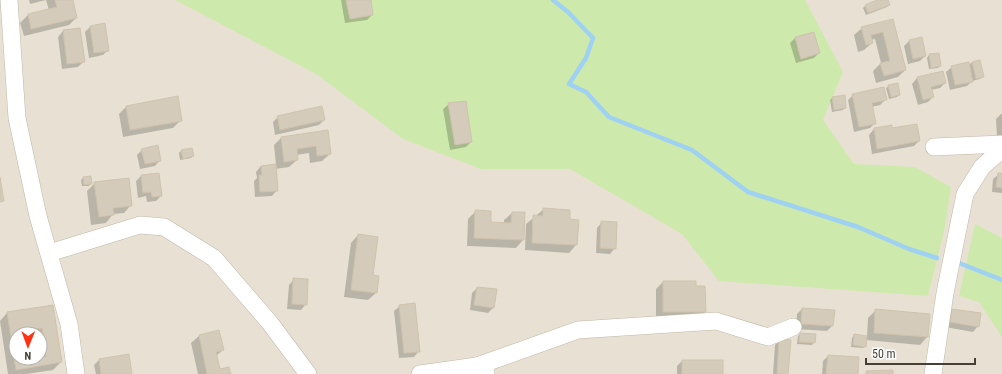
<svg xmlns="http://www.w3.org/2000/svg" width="1002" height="374" font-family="'Roboto Condensed',sans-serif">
<rect width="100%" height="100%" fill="#f3efe5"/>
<path fill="#e8e1d3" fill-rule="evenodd" d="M0 0H1002V374H0ZM16 334H40V358H16Z"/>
<g fill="#cee9ac">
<polygon points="175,0 805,0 843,72 823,120 854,164 915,167 951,187 944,232 928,296 719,281 682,234 570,169 481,169 403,139 316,74"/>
<polygon points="975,224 1002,238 1002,337 979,302 959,296"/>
</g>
<g fill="#0003" fill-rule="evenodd">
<polygon points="29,0 46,0 30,4"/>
<polygon points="46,0 72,0 76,18 69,25 24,36 20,23 28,15 49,10"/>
<polygon points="341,0 370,0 372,15 367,20 345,23"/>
<polygon points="880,0 887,0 889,5 887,7 866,15 863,8 865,6"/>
<polygon points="893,20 905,70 898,77 876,83 873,71 881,63 875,39 871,40 872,43 864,50 858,52 854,35 862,28"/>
<polygon points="104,24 108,50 103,55 89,58 85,32 90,27"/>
<polygon points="79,29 84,61 78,67 62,69 58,37 63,31"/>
<polygon points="795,38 819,53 814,58 796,63 790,43"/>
<polygon points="921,38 925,56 920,61 908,64 904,46 909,41"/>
<polygon points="929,55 940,66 938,68 929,69 927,58"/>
<polygon points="972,62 983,76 980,79 972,81 967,86 950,90 946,72 952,67 969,66"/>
<polygon points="942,72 945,83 940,88 931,90 933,97 928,102 918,105 912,84 917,78"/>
<polygon points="889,86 899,95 897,97 889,99 886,88"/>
<polygon points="853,95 885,100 880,105 871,107 875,123 870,128 854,132 848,100"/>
<polygon points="833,97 845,108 843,110 832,112 830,100"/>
<polygon points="449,104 471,142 466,147 450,150 443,109"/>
<polygon points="126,107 181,120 173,128 123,137 119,114"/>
<polygon points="1001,114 1002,114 1002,137 997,137 996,119"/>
<polygon points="278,117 324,120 319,125 275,135 273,122"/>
<polygon points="891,126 891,129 919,141 914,146 872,154 869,135 874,129"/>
<polygon points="327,131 330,154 322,161 310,163 309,153 296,155 297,160 289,167 275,169 277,190 272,196 255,197 254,181 257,178 256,172 261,166 276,165 274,145 281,138"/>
<polygon points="191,149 193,156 191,158 180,160 179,153 181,151"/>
<polygon points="142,150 160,160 155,166 140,169 137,155"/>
<polygon points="999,174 1002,174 1002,193 992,192 993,179"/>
<polygon points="141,176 161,196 156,201 147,202 146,196 138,198 136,181"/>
<polygon points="83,178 91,183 89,186 82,186 81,180"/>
<polygon points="95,183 131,205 124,213 113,214 106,223 91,225 87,191"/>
<polygon points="544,209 569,220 578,221 576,245 569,253 525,250 526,224"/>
<polygon points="476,211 490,223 504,223 504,220 512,213 524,213 523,240 516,248 467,246 468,219"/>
<polygon points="602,222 615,248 610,254 596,253 597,228"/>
<polygon points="358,235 372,276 378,277 376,293 368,300 344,297 351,243"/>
<polygon points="294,279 306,304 301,310 287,309 289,285"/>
<polygon points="663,282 695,287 705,312 697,320 656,320 656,289"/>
<polygon points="477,288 493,308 488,313 470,310 472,293"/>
<path d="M52 306 61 362 53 370 26 374H8L0 321 7 313ZM16 334H40V358H16Z"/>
<polygon points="400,306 419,351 414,357 399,358 394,311"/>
<polygon points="802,309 832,326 827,331 796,329 797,314"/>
<polygon points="876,310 929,315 927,337 920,345 866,340 865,346 863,348 851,347 852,338 854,335 867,337 868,318"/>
<polygon points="952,310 978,326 973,332 945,327 947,315"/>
<polygon points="219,331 223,350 216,356 219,370 230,374 198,374 191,343 199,336"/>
<polygon points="800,334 814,342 812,345 797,344 798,336"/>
<polygon points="780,340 787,374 773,374 775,345"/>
<polygon points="828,356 857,374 822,374 823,361"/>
<polygon points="99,360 131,374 96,374 94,365"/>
<polygon points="682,361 722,374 677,374 677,366"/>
</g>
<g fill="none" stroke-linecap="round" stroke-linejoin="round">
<g stroke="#9fd1f3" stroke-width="4.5">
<polyline points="553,0 568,12 593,38 586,58 569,84 586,92 609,117 692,150 748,192 858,227 909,249 937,258"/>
<polyline points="959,263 1002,280"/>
</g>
</g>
<g fill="#d5cbba" stroke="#d0c3ad" fill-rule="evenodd">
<polygon points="55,0 73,0 77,18 31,29 28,14 57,7"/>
<polygon points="346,0 371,0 373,15 350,19"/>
<polygon points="877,0 888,0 890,5 868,13 865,5"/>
<polygon points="893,19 906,70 884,76 880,63 890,61 883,32 871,35 873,43 866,45 861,27"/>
<polygon points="105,23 109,51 94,53 90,26"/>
<polygon points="80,28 85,62 67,64 63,30"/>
<polygon points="814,32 820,53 801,59 795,37"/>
<polygon points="922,37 926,56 913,59 909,40"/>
<polygon points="939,53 941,66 931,68 929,54"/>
<polygon points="980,60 984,77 976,79 972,62"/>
<polygon points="969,62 973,82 955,85 951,66"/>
<polygon points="943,71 946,83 931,87 934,97 923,100 917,77"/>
<polygon points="898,83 900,95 891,97 888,85"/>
<polygon points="884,87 887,100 872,103 876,124 859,127 852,94"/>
<polygon points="845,95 846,108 834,110 832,97"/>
<polygon points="178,96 182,121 130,130 126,106"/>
<polygon points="466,101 472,142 455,145 448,103"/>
<polygon points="322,106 325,120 280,130 277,116"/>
<polygon points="917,124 920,141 877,149 874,128 892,125 892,128"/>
<polygon points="328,130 331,154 317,156 316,146 297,149 298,160 284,162 281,137"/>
<polygon points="158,145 161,161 145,164 141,149"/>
<polygon points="192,148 194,156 183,159 181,150"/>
<polygon points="276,164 278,191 260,192 259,175 262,175 261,166"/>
<polygon points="159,173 162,196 152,197 151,192 143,193 141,175"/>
<polygon points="998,173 1002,173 1002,188 996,187"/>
<polygon points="91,176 92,184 84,185 83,177"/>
<polygon points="0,177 4,201 0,202"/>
<polygon points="129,178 132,206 113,208 114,215 99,217 94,182"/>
<polygon points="543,208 570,210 570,219 579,220 577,245 532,243 533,215 543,216"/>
<polygon points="475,210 491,211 491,222 511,223 512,212 525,212 524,240 474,238"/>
<polygon points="601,221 617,222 616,249 600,248"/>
<polygon points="358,234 378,237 373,275 379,276 377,293 351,290"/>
<polygon points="293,278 308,279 307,305 292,304"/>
<polygon points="663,281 696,281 696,286 705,286 706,312 663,312"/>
<polygon points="477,287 497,289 494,308 474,305"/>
<polygon points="415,303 420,352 404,353 399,305"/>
<path d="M53 305 62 362 16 370 7 312ZM42 328 46 357 16 358V334H22V331Z"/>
<polygon points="802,308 835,310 833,326 801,324"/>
<polygon points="875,309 930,314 928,337 874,333"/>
<polygon points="952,309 981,313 979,327 950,322"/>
<polygon points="219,330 224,350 216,352 220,369 229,367 231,374 207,374 199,335"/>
<polygon points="800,333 816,334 815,343 799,342"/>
<polygon points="854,334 867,336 866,347 853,345"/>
<polygon points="779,339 791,340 788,374 777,374"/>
<polygon points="129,354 132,374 101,374 99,359"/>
<polygon points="828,355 859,357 858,374 826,374"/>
<rect x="682" y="360" width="41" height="14"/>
<polygon points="893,370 893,374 866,374 866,371"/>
</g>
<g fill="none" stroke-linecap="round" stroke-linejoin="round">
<g stroke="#bfb7a8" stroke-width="18">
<g id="minor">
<polyline points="9,0 17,118 38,216 69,324 76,374"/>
<polyline points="934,147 1002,144"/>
<polyline points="49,253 140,225 164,227 214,258 270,323 308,374"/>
<polyline points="477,366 578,330 716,321 768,337 793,327"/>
<polyline points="420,374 477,366 486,373"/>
<polyline points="933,374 945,293 965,194 982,167 1002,149"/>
</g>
</g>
<use href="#minor" stroke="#fff" stroke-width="17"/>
</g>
<g transform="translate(28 346) rotate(181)"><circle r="19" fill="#ffffff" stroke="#b5b2ae"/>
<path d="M0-3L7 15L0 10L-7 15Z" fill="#ff3311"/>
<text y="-6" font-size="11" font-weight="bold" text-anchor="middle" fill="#463f35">N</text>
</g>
<path d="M866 358v6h109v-6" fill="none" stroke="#463f35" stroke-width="2"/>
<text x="872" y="358" font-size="12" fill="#463f35" stroke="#ffffff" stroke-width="3" paint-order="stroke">50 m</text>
</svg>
